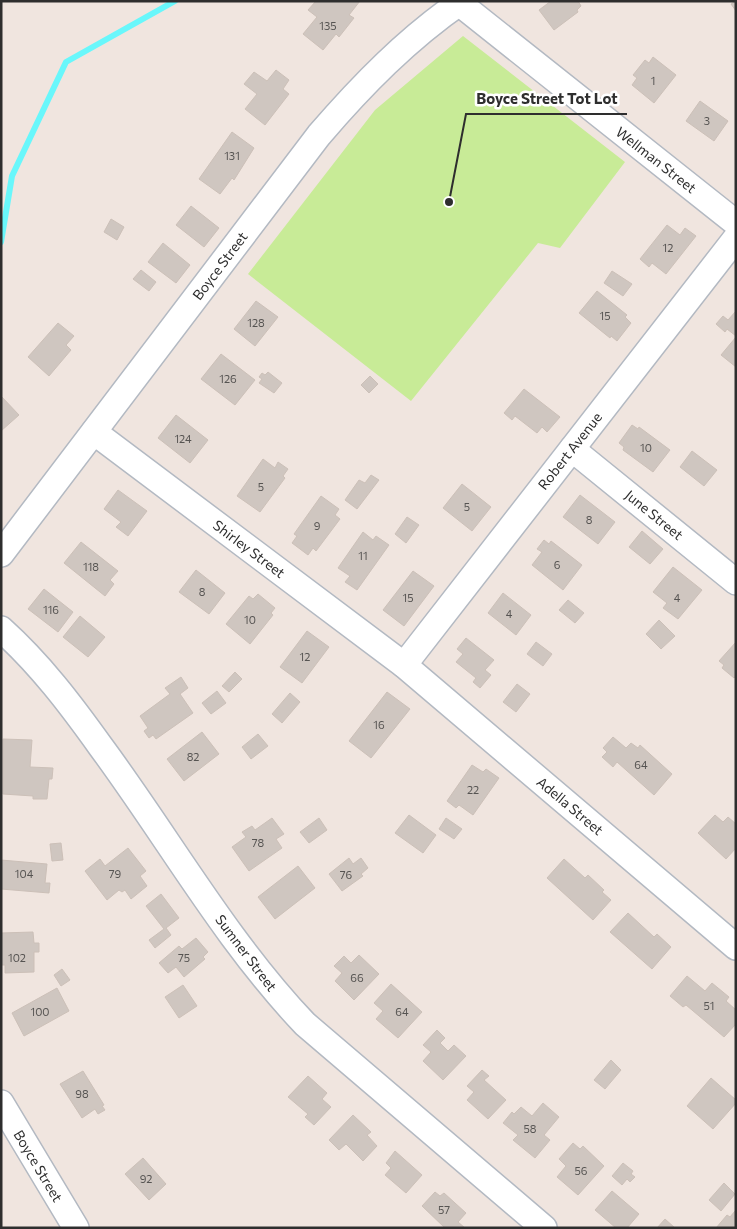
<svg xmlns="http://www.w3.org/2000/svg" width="737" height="1229" font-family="Commissioner,sans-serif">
<rect width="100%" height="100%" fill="#f0e5df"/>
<polygon fill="#c8eb97" points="463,36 625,162 560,248 538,243 411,401 248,274 375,110"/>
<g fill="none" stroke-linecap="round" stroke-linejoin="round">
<polyline stroke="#69f7fb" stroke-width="6" points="1,242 12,176 66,62 175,1"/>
</g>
<g fill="#cfc6c0" stroke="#ccc0b8">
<polygon points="316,1 360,1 349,15 354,18 339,37 336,34 323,50 303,34 317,17 308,10"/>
<polygon points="551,1 578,1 581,6 577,10 578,12 554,30 539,10"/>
<polygon points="736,1 736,11 731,4"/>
<polygon points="653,57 676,75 654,103 632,85 637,78 633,75 645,60 649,63"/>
<polygon points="276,70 289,80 283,89 289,94 265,125 245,109 257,94 244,84 254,72 267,81"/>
<polygon points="700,101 728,121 714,141 686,121"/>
<polygon points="232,132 254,148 234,180 232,178 220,194 199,179"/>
<polygon points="191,206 219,228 204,247 176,225"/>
<polygon points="111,219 124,227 117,240 104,232"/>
<polygon points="667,225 680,235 685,228 696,236 666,274 652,263 649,267 640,259"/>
<polygon points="163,243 190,265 176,283 148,262"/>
<polygon points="141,270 156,282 149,291 133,279"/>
<polygon points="612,271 632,284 623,296 604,283"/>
<polygon points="597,291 627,315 625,317 631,323 617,341 611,336 610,338 579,313"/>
<polygon points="256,301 278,317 255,346 234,329"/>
<polygon points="736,311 736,336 727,329 725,332 716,324 723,316 728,320"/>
<polygon points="58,323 74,336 66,345 71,350 49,376 28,357"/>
<polygon points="736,337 736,367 721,355"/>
<polygon points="221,354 255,380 235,405 201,379"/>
<polygon points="268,372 282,383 274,393 259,383 262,379 259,377 262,373 265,375"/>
<polygon points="370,376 378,384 369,393 361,385"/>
<polygon points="524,389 560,417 547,432 542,427 537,433 515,416 512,420 504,413"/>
<polygon points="1,396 19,415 1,431"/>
<polygon points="176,415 208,440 190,463 158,438"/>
<polygon points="632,425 638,429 639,427 670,450 653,472 623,450 624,447 619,443"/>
<polygon points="692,451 717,470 704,486 680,467"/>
<polygon points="263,459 275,468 278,462 288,469 283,476 285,478 260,512 237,496"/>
<polygon points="371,475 379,480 357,509 345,500 359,480 365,483"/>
<polygon points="462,484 491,507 472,531 443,508"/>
<polygon points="118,490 147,511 128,536 116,527 121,522 104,509"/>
<polygon points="580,495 615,522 598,544 563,517"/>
<polygon points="321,496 339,509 335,515 340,519 316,551 313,548 308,555 292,543 297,536 294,534"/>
<polygon points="407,517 419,525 406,543 395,534"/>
<polygon points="642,531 663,549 650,564 629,547"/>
<polygon points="363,532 373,540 376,536 389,545 357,590 345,582 350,576 338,568"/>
<polygon points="544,540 549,544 551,541 582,565 563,590 532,565 542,552 537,549"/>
<polygon points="81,542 118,571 110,580 114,584 105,596 64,563"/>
<polygon points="673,567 702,590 678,619 663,608 667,603 653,592"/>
<polygon points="196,570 225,593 209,614 179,592"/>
<polygon points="413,571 434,586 404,626 383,610"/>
<polygon points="44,589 73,612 58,632 28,609"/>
<polygon points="503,593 531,615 516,635 488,613"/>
<polygon points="258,594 275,608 271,613 273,615 250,644 226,624 249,596 253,599"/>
<polygon points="568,600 584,613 575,623 559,610"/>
<polygon points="80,616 105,637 88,657 63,637"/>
<polygon points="659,620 675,636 661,649 646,634"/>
<polygon points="307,631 329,647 302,683 280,667"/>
<polygon points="466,638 494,660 485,670 491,675 480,688 473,682 476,678 456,662 463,654 457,649"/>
<polygon points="536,642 552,654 543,666 527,654"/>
<polygon points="736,642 736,676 734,678 722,668 724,665 719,661"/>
<polygon points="235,672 242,679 229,692 222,686"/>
<polygon points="181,677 188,688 180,694 193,713 156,739 153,735 149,738 144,731 148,728 140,716 170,694 165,688"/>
<polygon points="517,684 530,694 516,712 503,702"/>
<polygon points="217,691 226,703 211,714 202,703"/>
<polygon points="387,692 410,709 371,758 349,741"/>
<polygon points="290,693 300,702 282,723 272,714"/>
<polygon points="202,732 219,754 184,781 167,759"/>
<polygon points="258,734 268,746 251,759 242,747"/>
<polygon points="613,737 626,748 631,743 638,748 640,745 672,774 654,795 617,762 613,767 602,757 607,752 603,748"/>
<polygon points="3,739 32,740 30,767 53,768 52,779 49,779 47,799 33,799 33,796 3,794"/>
<polygon points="472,765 483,772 486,769 499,778 473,815 459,805 456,808 447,801"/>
<polygon points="409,815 436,835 423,853 395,833"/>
<polygon points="715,815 723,822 728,817 736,824 736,848 726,859 698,833"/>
<polygon points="272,818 284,834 276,839 282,848 249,871 232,847 246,837 242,832 252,826 255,830"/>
<polygon points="319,818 327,830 309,843 300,832"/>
<polygon points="446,818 462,829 454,839 439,829"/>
<polygon points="61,843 63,860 52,861 50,844"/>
<polygon points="128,848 146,871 140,876 147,886 131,899 125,890 122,892 119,890 107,900 85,871 100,859 105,866"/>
<polygon points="349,858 353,864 361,858 368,868 361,874 363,876 342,891 329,874"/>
<polygon points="564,859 585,878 588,875 604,890 602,892 611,900 593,920 547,878"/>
<polygon points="1,860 47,864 45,883 50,883 49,893 1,889"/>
<polygon points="298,866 315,888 275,919 258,897"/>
<polygon points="161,894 179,918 166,928 171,935 155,948 149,940 164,929 146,906"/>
<polygon points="628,913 654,937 657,934 671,947 652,969 610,932"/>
<polygon points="33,932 34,943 39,943 39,952 34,952 34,972 5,973 5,965 1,965 1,933"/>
<polygon points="196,938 208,952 203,957 205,959 184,977 176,967 168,973 159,963 179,946 182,949"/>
<polygon points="359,955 379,974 354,1000 335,981 342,973 334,966 344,956 351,963"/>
<polygon points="62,969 70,980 61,986 54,975"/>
<polygon points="687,976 705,991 712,983 729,997 726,1001 736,1010 736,1024 724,1037 686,1005 683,1007 670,996"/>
<polygon points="391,984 422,1012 398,1038 376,1019 383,1011 374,1003"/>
<polygon points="183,985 197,1006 179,1018 165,997"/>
<polygon points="57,988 69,1011 24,1036 12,1013"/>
<polygon points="437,1030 445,1038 440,1043 448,1051 454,1045 466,1056 443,1080 423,1061 431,1052 423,1045"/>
<polygon points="611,1060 621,1070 605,1089 594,1080"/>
<polygon points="482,1070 489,1076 484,1080 506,1100 488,1119 467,1100 474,1092 467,1086"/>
<polygon points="83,1071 104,1105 102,1106 105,1110 98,1114 95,1109 82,1118 60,1084"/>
<polygon points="308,1076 327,1093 322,1099 331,1107 314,1125 305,1117 308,1114 288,1097"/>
<polygon points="711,1078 736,1100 736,1103 713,1129 687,1106"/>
<polygon points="543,1103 559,1117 544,1135 550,1140 535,1158 513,1140 518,1135 503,1123 512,1112 514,1114 521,1107 532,1116"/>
<polygon points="353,1115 371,1132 367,1135 377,1146 363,1161 346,1144 339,1150 329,1140"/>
<polygon points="573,1143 580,1149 583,1146 604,1166 578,1195 557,1177 566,1166 559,1159"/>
<polygon points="395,1151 422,1175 406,1193 385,1175 391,1168 386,1163"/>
<polygon points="143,1158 166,1184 149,1200 125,1174"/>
<polygon points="623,1163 633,1171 631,1174 635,1177 630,1182 627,1179 622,1185 612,1176"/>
<polygon points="724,1183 735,1194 721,1211 709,1200"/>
<polygon points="612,1191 639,1214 627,1228 616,1228 595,1210"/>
<polygon points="435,1192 440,1196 444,1193 466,1213 458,1222 465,1228 445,1228 422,1206"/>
<polygon points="735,1211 736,1225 734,1228 716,1228 727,1215 730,1217"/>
<polygon points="665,1219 675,1228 657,1228"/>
</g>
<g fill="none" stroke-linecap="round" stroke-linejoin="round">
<g stroke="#b3b9c2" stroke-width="28">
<g id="minor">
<polyline points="459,3 736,223"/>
<polyline points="94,432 404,665 736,947"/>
<polyline points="572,449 736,582"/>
<path d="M1 554 319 135C362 85 407 39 462 1"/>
<path d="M1 629C40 664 71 705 101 747 169 839 226 941 305 1024L544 1228"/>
<polyline points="404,665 736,238"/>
<polyline points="1,1103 76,1228"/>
</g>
</g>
<use href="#minor" stroke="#fff" stroke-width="25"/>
</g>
<g text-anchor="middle" stroke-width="5" stroke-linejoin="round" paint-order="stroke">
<g font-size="11" fill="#565452">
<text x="328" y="30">135</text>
<text x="653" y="85">1</text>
<text x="707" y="125">3</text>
<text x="232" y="160">131</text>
<text x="668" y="252">12</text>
<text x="605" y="320">15</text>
<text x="256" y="327">128</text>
<text x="228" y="383">126</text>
<text x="183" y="443">124</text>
<text x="646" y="452">10</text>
<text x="261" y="491">5</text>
<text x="467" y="511">5</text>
<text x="589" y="524">8</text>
<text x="317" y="530">9</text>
<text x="363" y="560">11</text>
<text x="557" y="569">6</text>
<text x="91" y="571">118</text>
<text x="202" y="596">8</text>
<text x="408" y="602">15</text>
<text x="677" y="602">4</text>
<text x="51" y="614">116</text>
<text x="509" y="618">4</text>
<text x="250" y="624">10</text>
<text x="305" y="661">12</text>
<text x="379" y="729">16</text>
<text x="193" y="761">82</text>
<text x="641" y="769">64</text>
<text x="473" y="794">22</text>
<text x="258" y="847">78</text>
<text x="24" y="878">104</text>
<text x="115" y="878">79</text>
<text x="346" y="879">76</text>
<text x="17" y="962">102</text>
<text x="184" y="962">75</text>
<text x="357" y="982">66</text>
<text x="709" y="1010">51</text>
<text x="40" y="1016">100</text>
<text x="402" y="1016">64</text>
<text x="82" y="1098">98</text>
<text x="530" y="1133">58</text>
<text x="581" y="1175">56</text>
<text x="146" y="1183">92</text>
<text x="444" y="1214">57</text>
</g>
<g font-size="14" fill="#2e2e2e" stroke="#fff">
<text transform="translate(656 160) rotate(38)" y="5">Wellman Street</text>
<text transform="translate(220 266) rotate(-53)" y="5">Boyce Street</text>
<text transform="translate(570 451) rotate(-52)" y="5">Robert Avenue</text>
<text transform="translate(654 515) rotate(39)" y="5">June Street</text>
<text transform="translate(249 549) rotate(37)" y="5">Shirley Street</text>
<text transform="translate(570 806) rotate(40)" y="5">Adella Street</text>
<text transform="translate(246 953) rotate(53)" y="5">Sumner Street</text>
<text transform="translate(38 1166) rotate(59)" y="5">Boyce Street</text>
</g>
</g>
<path fill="none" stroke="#2e2e2e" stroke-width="2" d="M449 202L466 114H627"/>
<circle fill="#2e2e2e" stroke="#fff" stroke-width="2" cx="449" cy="202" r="5"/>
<g font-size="15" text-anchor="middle" font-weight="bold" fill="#2e2e2e" stroke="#fff" stroke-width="5" stroke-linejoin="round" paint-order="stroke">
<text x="547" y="104">Boyce Street Tot Lot</text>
</g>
<rect width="737" height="1229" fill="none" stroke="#2e2e2e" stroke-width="5"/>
</svg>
